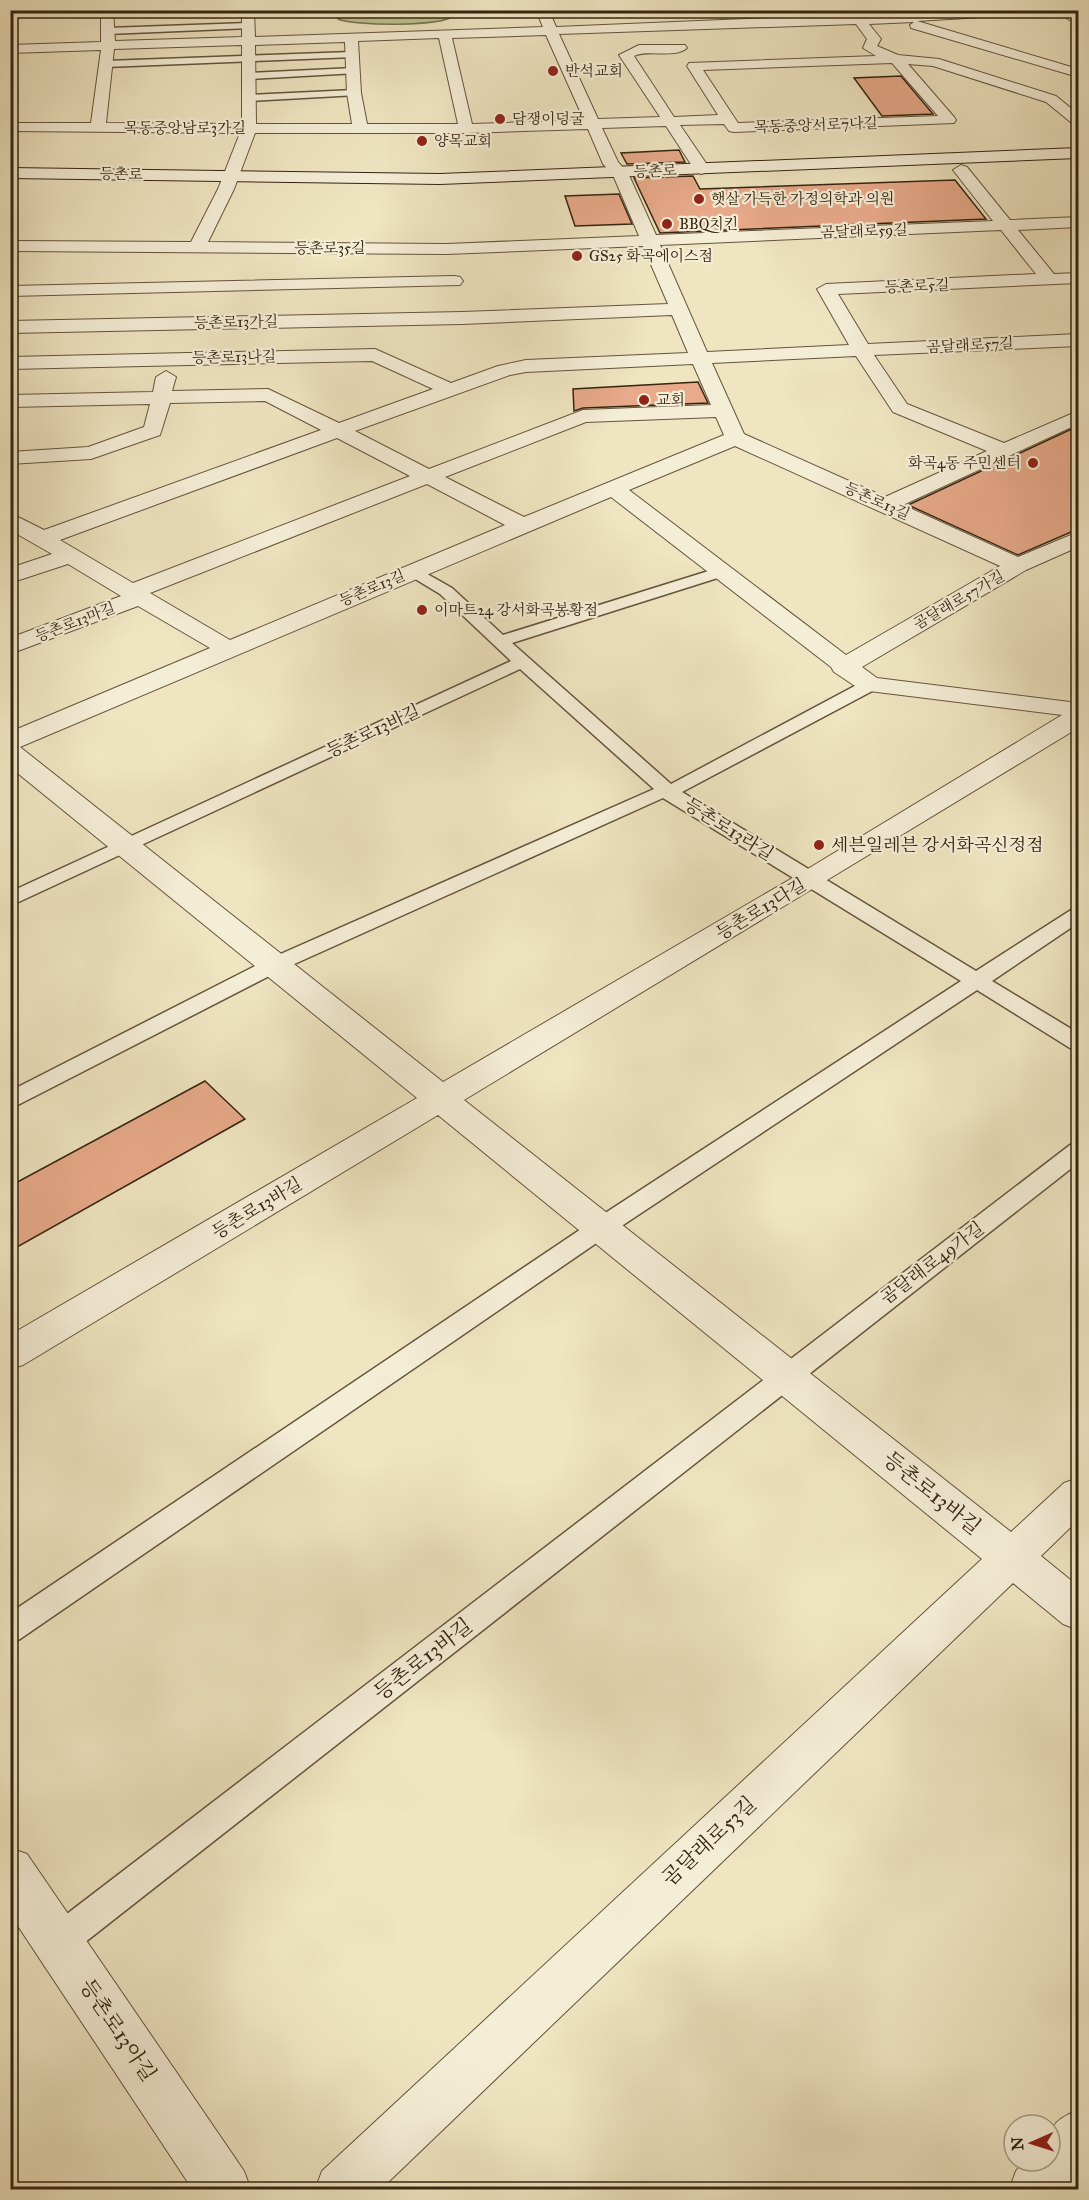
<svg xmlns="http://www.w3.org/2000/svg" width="1089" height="2200" font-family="'IM FELL Great Primer','Noto Serif KR',serif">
<rect width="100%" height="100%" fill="#efe5c1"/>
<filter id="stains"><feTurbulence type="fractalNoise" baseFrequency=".00333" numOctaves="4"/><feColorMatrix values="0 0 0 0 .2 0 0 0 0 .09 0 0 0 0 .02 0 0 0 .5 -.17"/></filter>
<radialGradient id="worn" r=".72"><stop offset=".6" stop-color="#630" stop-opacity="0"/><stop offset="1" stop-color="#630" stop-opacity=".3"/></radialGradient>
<path fill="#bbc491" stroke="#787451" stroke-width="1.5" d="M337 11H451L453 16C442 27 353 26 338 19Z"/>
<g fill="#e8aa8a" stroke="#352411" stroke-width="1.5">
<polygon points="901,76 933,114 882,116 854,78"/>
<polygon points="679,150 685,162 627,164 621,153"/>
<polygon points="693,176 700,189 955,180 986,219 660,233 634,178"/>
<polygon points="619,194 632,224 575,226 565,196"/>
<polygon points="698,382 708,403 583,408 574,411 573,389"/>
<polygon points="1078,426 1078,529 1071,532 1018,555 908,505"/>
<polygon points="205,1081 245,1119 10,1251 10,1186"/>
</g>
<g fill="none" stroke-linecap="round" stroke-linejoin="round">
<g stroke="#64543d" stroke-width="3">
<g id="lane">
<polygon points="248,23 252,26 251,28 108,34 104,31 108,28"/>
<polygon points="351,52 356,55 354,57 106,67 101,64 106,61"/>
<polygon points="354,68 357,69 357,73 248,79 243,76 248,73"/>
<polygon points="354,90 359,93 357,95 249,101 244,98 249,95"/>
<polygon points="413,566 452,588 503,635 715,569 727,569 729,572 727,575 512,643 671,784 864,681 876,681 879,685 876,689 682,792 976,971 1071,910 1078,908 1078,923 992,981 1078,1033 1078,1050 1070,1048 977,990 611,1233 20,1639 10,1643 10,1613 593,1221 961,981 663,798 281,970 10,1109 10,1091 267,960 654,789 520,669 10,906 10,892 511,661 440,594 407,574 405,571"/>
<polygon points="1078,1143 1078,1163 70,1954 58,1959 46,1954 41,1942 46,1930 1070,1145"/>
</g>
</g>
<g stroke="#64543d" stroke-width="2">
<g id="street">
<path d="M101 10H113L115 41 242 37V10H254L255 37 543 27 536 10H549L556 27 964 10H1034L1028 14 917 21 1078 69V77L911 28 910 25 914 22 869 24 881 39 877 46 898 55 939 59 1056 96 1078 114V125L1073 124 1046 102 933 66 908 64 954 117 956 120 954 123 734 132 729 131 724 124 680 125 710 169 702 174 696 172 666 126 602 128 618 162 628 173 656 235 993 221 953 170 961 165 967 167 1010 220 1078 217V227L1018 230 1054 274 1078 273V283L838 294 868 344 1078 334V346L874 355 907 404 1004 443 1078 411V424L903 505 1018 557 1078 532V547L1026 570 862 667 877 678 1078 703V728L464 1100 1011 1532 1064 1483 1078 1478V1520L1041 1556 1078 1586V1630L1063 1624 1013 1583 380 2190H315L322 2171 982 1559 438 1115 23 1365 10 1369V1335L417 1098 10 767V732L210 648 138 606 10 654V638L121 596 68 564 10 583V568L52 554 10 530V513L44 530 321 430 265 401 170 403 160 435 91 459 10 464V452L88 447 144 427 150 404 10 407V395L153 392 156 377 166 371 176 377 172 391 268 389 339 423 433 389 372 361 10 369V357L375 349 451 383 498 366 526 360 688 353 672 315 462 324 10 333V321L462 312 668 304 643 246 447 254 10 251V241L191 242 218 189 240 133 10 131V123H91L101 50 10 53V45L101 42ZM856 24 867 39 863 48 876 56 689 63 687 66 718 115 674 117 634 56C649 49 675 59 687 48L685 45H639L619 55 660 117 598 119 559 34ZM546 35 584 120 472 124 452 38ZM439 38 458 124H367L361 93 358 41ZM345 42 347 93 352 124H256L255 45ZM242 45V124L106 123 114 49ZM892 63 938 116 738 123 703 70ZM588 129 603 164 613 175 639 236 447 244 208 242 234 189 255 133H466ZM1001 230 1036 274 826 284 817 289 849 345 707 352 660 245ZM856 356 893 412 987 451 885 497 744 434 712 363ZM693 364 711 405 583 410 429 469 355 431 510 375 526 372ZM716 417 724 435 524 517 445 477 586 422ZM337 438 410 476 133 583 60 540ZM735 446 1000 566 846 655 629 490ZM427 484 505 525 230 640 150 593ZM611 497 831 667 834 672 861 690 1062 715 801 873 443 1082 20 747Z"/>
<polygon points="1053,10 1069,10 1078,16 1078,25"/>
<polygon points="454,276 460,277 463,281 460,285 10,296 10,286"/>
<polygon points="10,1848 27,1854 244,2171 251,2190 193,2190 10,1914"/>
<path d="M1078 2110V2177L1069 2190H1009L1016 2171 1024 2161H1050C1050 2130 1047 2123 1078 2110Z"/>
</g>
</g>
<g stroke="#352411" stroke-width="2">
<polygon id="secondary" points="1078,148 1078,158 440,184 10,178 10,168 440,174"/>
</g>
<use href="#lane" fill="#f5eed7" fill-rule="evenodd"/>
<use href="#street" fill="#f5eed7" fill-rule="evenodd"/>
<use href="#secondary" fill="#f5eed7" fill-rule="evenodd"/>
</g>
<g fill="#8f2418" stroke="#f5eed7" stroke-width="2">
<circle cx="553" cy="71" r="6"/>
<circle cx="500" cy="119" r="6"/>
<circle cx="422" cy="141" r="6"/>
<circle cx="699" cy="199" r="6"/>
<circle cx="667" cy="224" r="6"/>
<circle cx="577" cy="256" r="6"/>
<circle cx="644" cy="400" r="6"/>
<circle cx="1033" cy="463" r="6"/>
<circle cx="422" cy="610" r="6"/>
<circle cx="819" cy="845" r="6"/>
</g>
<g text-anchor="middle" stroke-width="4.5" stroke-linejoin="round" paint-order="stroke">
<g font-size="15" fill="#352411" stroke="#f5eed7" text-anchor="start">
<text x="565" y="76">반석교회</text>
<text x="512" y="124">담쟁이덩굴</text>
<text x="434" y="146">양목교회</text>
<text x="711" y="204">햇살 가득한 가정의학과 의원</text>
<text x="679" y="229">BBQ치킨</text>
<text x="589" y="261">GS25 화곡에이스점</text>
<text x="656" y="405">교회</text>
<text x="1021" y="468" text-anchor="end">화곡4동 주민센터</text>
<text x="434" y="615">이마트24 강서화곡봉황점</text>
</g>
<g font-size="15" fill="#352411" stroke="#f5eed7">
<text transform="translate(816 125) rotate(-2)" y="5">목동중앙서로7나길</text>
<text x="185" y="133">목동중앙남로3가길</text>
<text transform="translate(655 171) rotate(-2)" y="5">등촌로</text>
<text transform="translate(121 174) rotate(1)" y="5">등촌로</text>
<text transform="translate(864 231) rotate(-2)" y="5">곰달래로59길</text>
<text x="330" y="253">등촌로35길</text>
<text transform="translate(917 286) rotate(-2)" y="5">등촌로5길</text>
<text transform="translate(236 322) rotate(-1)" y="5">등촌로13가길</text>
<text transform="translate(970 345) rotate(-3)" y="5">곰달래로57길</text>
<text transform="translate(234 357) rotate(-1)" y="5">등촌로13나길</text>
<text transform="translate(877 501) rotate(24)" y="5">등촌로13길</text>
<text transform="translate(372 588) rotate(-23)" y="5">등촌로13길</text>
<text transform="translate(959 600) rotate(-30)" y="5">곰달래로57가길</text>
<text transform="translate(75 622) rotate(-21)" y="5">등촌로13마길</text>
</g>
<g font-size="18" fill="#352411" stroke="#f5eed7">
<text transform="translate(373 731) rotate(-25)" y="6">등촌로13바길</text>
<text transform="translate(729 829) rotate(32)" y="6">등촌로13라길</text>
<text transform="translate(761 909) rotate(-31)" y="6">등촌로13다길</text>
<text transform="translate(257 1208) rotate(-31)" y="6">등촌로13바길</text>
<text transform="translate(932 1263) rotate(-37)" y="6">곰달래로49가길</text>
</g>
<g font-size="18" fill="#352411" stroke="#f5eed7" text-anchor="start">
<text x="831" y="851">세븐일레븐 강서화곡신정점</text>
</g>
<g font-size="21" fill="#352411" stroke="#f5eed7">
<text transform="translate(932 1493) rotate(39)" y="7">등촌로13바길</text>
<text transform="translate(423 1659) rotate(-38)" y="7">등촌로13바길</text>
<text transform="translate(709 1841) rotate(-43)" y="7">곰달래로53길</text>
<text transform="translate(118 2030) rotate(56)" y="7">등촌로13아길</text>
</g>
</g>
<rect width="1089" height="2200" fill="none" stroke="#efe5c1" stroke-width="36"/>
<rect x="12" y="12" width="1065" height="2176" fill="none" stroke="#352411" stroke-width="3"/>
<rect x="18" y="18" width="1053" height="2164" fill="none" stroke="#352411" stroke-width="1.5"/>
<g transform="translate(1032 2143) rotate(267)"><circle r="28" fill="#f5eed7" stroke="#a89d88" stroke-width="1.5"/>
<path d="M0-4.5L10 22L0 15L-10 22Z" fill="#8f2418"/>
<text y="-9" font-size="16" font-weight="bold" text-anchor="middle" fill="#352411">N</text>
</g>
<rect width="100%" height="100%" filter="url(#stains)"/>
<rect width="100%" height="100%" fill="url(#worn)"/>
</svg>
